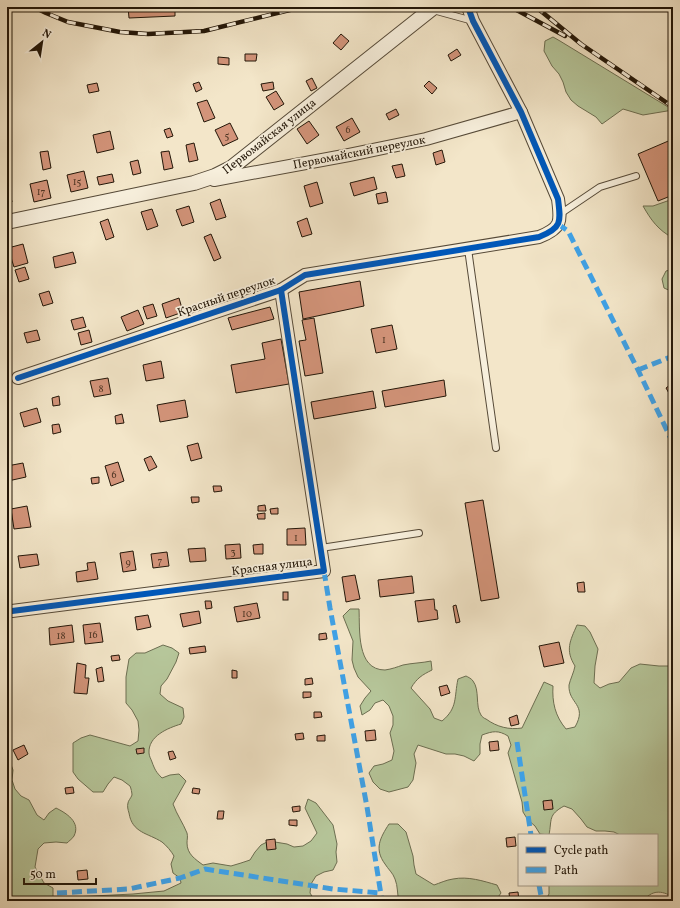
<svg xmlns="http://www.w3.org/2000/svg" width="680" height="908" font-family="Vollkorn,serif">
<rect width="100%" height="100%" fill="#f3e6c9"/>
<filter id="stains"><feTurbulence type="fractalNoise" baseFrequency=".005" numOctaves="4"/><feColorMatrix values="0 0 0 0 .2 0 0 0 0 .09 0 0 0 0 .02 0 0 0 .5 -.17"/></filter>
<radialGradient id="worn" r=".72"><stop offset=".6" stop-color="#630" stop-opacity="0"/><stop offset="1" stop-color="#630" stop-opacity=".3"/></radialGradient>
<g fill="#b6c69a" stroke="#6c6e51">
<polygon points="553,37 560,41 673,110 643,115 623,109 602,124 596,117 578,106 571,100 566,92 563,82 559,74 552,66 544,51 545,41"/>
<path d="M673 199V238C658 230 651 220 643 206H653Z"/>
<polygon points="673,269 673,292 664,288 662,279 666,271"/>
<path d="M350 609H359C360 629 356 670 385 670 392 669 397 667 403 665 412 663 422 663 431 661L432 670C422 675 417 678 411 688L430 709 434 718 442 721C458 708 454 697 458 679L466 676C468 677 472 679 473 681 480 690 475 706 481 715 481 716 485 719 486 719 497 727 509 730 522 728L544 682 553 686C552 702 555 716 566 729L575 727C588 704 568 704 569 685 570 680 574 672 575 666 565 650 570 641 577 625L585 626 590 632 598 649 595 666 594 683 600 688 609 684 619 682 631 668 640 664 659 666H668L673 664V897C661 890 652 890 643 901H545L549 894V885H657V835H620L614 832 605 831H596L587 827 581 819 572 809 564 806C548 815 552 819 549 835L540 834 535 826 528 820 523 812 522 802 508 753 511 745 508 736C498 730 493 731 482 735L480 744V754L474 761 464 756 455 754H446L418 745 414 754 416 763 413 780 408 787 389 792 380 789 373 782 369 773 374 766 383 764 392 760 394 751 390 733 393 725V716L389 706 383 700 375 703 370 710 362 715 360 706 365 698 371 691 358 677 354 668 352 660 353 641 343 616Z"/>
<path d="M163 645 172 648 179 653 176 662 167 679 161 686 160 694 168 701 183 708 184 717 181 724C168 728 148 736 149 753 149 756 151 759 152 762 155 770 156 772 162 778L170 775 179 774 186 781 173 804C177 815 183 823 187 833 188 837 187 839 187 843 187 854 195 859 203 865L213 863 231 866 241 863 250 860 255 852 261 845 269 841 287 844 294 847 303 846 311 841 317 833 305 808 308 799 316 803 333 825 337 844 336 852 337 862 333 870 324 872 316 876 311 884 310 893 315 901H7V754L13 770 12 780 15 789 21 796 29 800 37 815 44 820 49 813 56 808C66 813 81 822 74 836 73 838 69 841 67 843L56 842 44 843 38 849 35 867 44 883 53 888V898L133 894 164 891 181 883 180 878 173 873 171 864 174 856C171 851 167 846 162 842 148 833 132 833 129 813 128 810 127 806 128 803 128 801 131 798 132 795 132 793 131 788 130 786L122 780 114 777 108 784 103 792H93L78 779 73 772V743L81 738 90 735 130 746 138 741 139 730 138 721 132 710 126 703V677L129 659 136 653H145Z"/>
<path d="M389 824H398L406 832 413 856 414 865 416 874 434 885C440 883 446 880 453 879 468 876 483 881 497 885L501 893 496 900 399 901C397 894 398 886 395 879 393 873 388 869 385 864 374 849 380 838 389 824Z"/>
</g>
<g fill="#d3947a" stroke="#221608">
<polygon points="128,7 175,7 175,16 129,18"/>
<polygon points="341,34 349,41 341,50 333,43"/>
<polygon points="457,49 461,55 451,61 448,55"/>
<polygon points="245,54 257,54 256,61 245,61"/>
<polygon points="218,57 229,58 229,65 218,64"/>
<polygon points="312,78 317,88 311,91 306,81"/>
<polygon points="429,81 437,88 432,94 424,86"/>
<polygon points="199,82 202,89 196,92 193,84"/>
<polygon points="273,82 274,89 263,91 261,84"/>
<polygon points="97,83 99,91 89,93 87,85"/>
<polygon points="276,91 284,104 274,110 266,97"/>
<polygon points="207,100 215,118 204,122 197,103"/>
<polygon points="396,109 399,115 389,120 386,114"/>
<polygon points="352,118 360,132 344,141 336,127"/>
<polygon points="309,121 319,135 307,144 297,129"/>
<polygon points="230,123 238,139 223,146 215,130"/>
<polygon points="170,128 173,136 167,138 164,130"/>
<polygon points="110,131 114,149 97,153 93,135"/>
<polygon points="673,139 673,195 658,201 638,154"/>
<polygon points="194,143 198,160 189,162 186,145"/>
<polygon points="442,150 445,162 436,165 433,153"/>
<polygon points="48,151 51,168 43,170 40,152"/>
<polygon points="169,151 173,168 164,170 161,152"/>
<polygon points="138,160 141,173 133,175 130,162"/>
<polygon points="402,164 405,176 396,178 392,166"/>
<polygon points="84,171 88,188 71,192 67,175"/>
<polygon points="112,174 114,182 99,185 97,177"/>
<polygon points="374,177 377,189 354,196 350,183"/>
<polygon points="47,180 51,198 34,202 30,184"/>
<polygon points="317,182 323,203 310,207 304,186"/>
<polygon points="7,184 8,184 12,202 7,203"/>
<polygon points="386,192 388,202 378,204 376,194"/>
<polygon points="220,199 226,217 216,220 210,203"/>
<polygon points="189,206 194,222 182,226 176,210"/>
<polygon points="152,209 158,226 147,230 141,212"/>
<polygon points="307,218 312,234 302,237 297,222"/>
<polygon points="108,219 114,237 106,240 100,222"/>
<polygon points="211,234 221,258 214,261 204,237"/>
<polygon points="23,244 28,263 14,267 8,248"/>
<polygon points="73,252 76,263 55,268 53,257"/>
<polygon points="25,267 29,279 19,282 15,270"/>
<polygon points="360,281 364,306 303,319 299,292"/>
<polygon points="49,291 53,303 43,306 39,294"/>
<polygon points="179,298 183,312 166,318 162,304"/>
<polygon points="153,304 157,316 147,319 143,307"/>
<polygon points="270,307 274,319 232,330 228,318"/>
<polygon points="138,310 144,324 127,331 121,317"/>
<polygon points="83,317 86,327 74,330 71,320"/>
<polygon points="314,318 323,373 305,376 299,341 306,340 302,320"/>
<polygon points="392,325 397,349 376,353 371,329"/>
<polygon points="37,330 40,340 27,343 24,333"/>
<polygon points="89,330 92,342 81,345 78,333"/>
<polygon points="281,339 289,384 236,393 231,365 265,359 262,343"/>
<polygon points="161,361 164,378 146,381 143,365"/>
<polygon points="108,378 111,394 94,397 90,381"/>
<polygon points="444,380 446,396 385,407 382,391"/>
<polygon points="670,385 673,390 673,394 670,395 666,388"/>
<polygon points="373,391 376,408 314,419 311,402"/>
<polygon points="59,396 60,405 53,406 52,398"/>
<polygon points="185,400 188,417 160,422 157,405"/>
<polygon points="37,408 41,422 24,427 20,413"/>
<polygon points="122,414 124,423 116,424 115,416"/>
<polygon points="59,424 61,432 53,434 52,425"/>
<polygon points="198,443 202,458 191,461 187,446"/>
<polygon points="151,456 157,467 149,471 144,459"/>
<polygon points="118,462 124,481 111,486 105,466"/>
<polygon points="23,463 26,477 8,481 7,466"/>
<polygon points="99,477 99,483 92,484 91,478"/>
<polygon points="213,486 221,486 222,491 214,492"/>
<polygon points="191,497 199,497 199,502 192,503"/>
<polygon points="483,500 499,598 481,601 465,503"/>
<polygon points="265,505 266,511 258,511 258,506"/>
<polygon points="27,506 31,527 14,529 11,509"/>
<polygon points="278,508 278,514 271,514 270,509"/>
<polygon points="265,513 265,519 258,519 257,514"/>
<polygon points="305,528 306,545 287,545 287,529"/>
<polygon points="240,544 241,558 226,559 225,545"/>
<polygon points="263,544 263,554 254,554 253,545"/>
<polygon points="205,548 206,561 190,562 188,549"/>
<polygon points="133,551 136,570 123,572 120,553"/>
<polygon points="167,552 169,566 153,568 151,554"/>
<polygon points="37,554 39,565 20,568 18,556"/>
<polygon points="95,562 98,579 77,582 76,572 88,570 87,563"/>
<polygon points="355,575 360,599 346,602 342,577"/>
<polygon points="412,576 414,593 380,597 378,580"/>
<polygon points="584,582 585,592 578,592 577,583"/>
<rect x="283" y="592" width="5" height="8"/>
<polygon points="434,599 435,610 437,610 438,619 418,622 415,601"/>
<polygon points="205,601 211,601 212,608 206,609"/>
<polygon points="257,603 260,618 237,622 234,607"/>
<polygon points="456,605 460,622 456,623 453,606"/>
<polygon points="199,611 201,623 183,627 180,614"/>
<polygon points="148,615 151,627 137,630 135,617"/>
<polygon points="100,623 103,642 85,644 83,625"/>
<polygon points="72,625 74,642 50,645 49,628"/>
<polygon points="326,633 327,639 319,640 319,634"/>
<polygon points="559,642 564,663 544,667 539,646"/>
<polygon points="205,646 206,652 190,654 189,648"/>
<polygon points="119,655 120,660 112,661 111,656"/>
<polygon points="77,663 86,665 85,678 89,678 87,694 74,693"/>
<polygon points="102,667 104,681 98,682 96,669"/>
<polygon points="232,670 237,671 237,678 232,678"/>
<polygon points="312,678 313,684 305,685 305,679"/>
<polygon points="447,685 450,693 441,696 439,687"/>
<polygon points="303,692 311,692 311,697 303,698"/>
<polygon points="314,712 321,712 322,717 314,718"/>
<polygon points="517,715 519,724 511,726 509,718"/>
<polygon points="375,730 376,740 366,741 365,731"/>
<polygon points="303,733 304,739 296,740 295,734"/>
<polygon points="325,735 325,741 317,741 317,736"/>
<polygon points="498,741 499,750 490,751 489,742"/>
<polygon points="24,745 28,754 18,760 13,750"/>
<polygon points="144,748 144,753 137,754 136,749"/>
<polygon points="173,751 176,758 170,760 168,752"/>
<polygon points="73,787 74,793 66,794 65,788"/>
<polygon points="193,788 200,789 199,794 192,793"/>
<polygon points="552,800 553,809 544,810 543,801"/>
<polygon points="300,806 300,811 293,812 292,807"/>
<polygon points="218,811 224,811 223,819 217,819"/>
<polygon points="289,820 297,820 297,826 289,825"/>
<polygon points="515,837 516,846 507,847 506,838"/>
<polygon points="275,839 276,849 267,850 266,840"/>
<polygon points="87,870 88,879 78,880 77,871"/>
<polygon points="518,892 519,901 510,901 509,893"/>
</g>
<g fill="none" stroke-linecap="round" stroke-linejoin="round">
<g stroke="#564a38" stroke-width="8">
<g id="service">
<polyline points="433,10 473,21"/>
<polyline points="560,214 600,187 636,176"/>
<polyline points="468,249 496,448"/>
<polyline points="321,548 419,533"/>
</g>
</g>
<g stroke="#564a38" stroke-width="14">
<g id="minor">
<polyline points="214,180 349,155 426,139 521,112"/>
<path d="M18 378 281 290 305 275 539 237C562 228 561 222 558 199L521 112 473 21 468 7"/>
<polyline points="12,611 324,571 281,290"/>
</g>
</g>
<g stroke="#564a38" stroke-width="16">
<polyline id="tertiary" points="7,222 194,183 215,176 231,168 434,7"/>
</g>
<use href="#service" stroke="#f7efdc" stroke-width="6"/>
<use href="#minor" stroke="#f7efdc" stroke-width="12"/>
<use href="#tertiary" stroke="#f7efdc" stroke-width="14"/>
<g stroke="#221608" stroke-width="4.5">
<g id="rail">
<polyline points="34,7 46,13 68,22 120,32 148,34 204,31 302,7"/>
<polyline points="511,7 565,36"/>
<polyline points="536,7 581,44 673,107"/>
</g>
</g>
<use href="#rail" stroke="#f7efdc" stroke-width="3" stroke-dasharray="9" stroke-linecap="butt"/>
<g stroke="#3ea2e9" stroke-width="5" stroke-dasharray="10 5" stroke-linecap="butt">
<polyline points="558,224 568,231 638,370 673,443"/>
<polyline points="638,370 673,356"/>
<polyline points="324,571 330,608 367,807 382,901"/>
<polyline points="517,742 531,835"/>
<polyline points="539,885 542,901"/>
<polyline points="57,893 129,889 180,878 205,869 333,889 381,893"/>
</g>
<g stroke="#f7efdc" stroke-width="8">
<g id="cycleway">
<path d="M18 378 281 290 305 275 539 237C562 228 561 222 558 199L521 112 473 21 468 7"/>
<polyline points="12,611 324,571 281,290"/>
</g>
</g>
<use href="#cycleway" stroke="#0057b8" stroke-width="6"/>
</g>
<g text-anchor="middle" stroke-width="3.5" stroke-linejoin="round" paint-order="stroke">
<g font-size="10" fill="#4e3624">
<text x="348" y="133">6</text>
<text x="227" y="139">5</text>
<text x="77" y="185">15</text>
<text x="41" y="195">17</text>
<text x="384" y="343">1</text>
<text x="101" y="392">8</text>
<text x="114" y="478">6</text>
<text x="296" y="541">1</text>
<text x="233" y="555">3</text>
<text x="160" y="564">7</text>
<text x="128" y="566">9</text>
<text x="247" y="617">10</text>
<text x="93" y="638">16</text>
<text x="61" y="639">18</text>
</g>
<g font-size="12" fill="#221608" stroke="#f7efdc">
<text transform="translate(269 136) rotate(-38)" y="4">Первомайская улица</text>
<text transform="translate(359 152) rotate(-11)" y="4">Первомайский переулок</text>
<text transform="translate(226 296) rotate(-19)" y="4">Красный переулок</text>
<text transform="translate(272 566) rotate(-7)" y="4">Красная улица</text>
</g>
</g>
<rect width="680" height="908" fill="none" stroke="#f3e6c9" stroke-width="24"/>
<rect x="8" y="8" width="664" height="892" fill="none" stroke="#221608" stroke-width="2"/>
<rect x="12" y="12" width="656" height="884" fill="none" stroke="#221608"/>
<rect x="518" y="834" width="140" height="52" fill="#f7efdc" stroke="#a29887"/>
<rect x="526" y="847" width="20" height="6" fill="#0057b8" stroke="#a29887"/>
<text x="554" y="854" font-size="12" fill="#221608">Cycle path</text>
<rect x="526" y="867" width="20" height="6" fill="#3ea2e9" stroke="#a29887"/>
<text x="554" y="874" font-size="12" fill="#221608">Path</text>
<g transform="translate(42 42) rotate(30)" stroke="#f7efdc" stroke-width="3" paint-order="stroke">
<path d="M0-3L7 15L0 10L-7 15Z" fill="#221608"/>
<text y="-6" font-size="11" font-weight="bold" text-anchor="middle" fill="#221608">N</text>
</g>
<path d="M24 878v6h72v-6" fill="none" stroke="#221608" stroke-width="2"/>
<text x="30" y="878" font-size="12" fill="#221608" stroke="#f7efdc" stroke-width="3" paint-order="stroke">50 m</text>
<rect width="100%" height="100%" filter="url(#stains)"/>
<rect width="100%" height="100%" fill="url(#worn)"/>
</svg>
